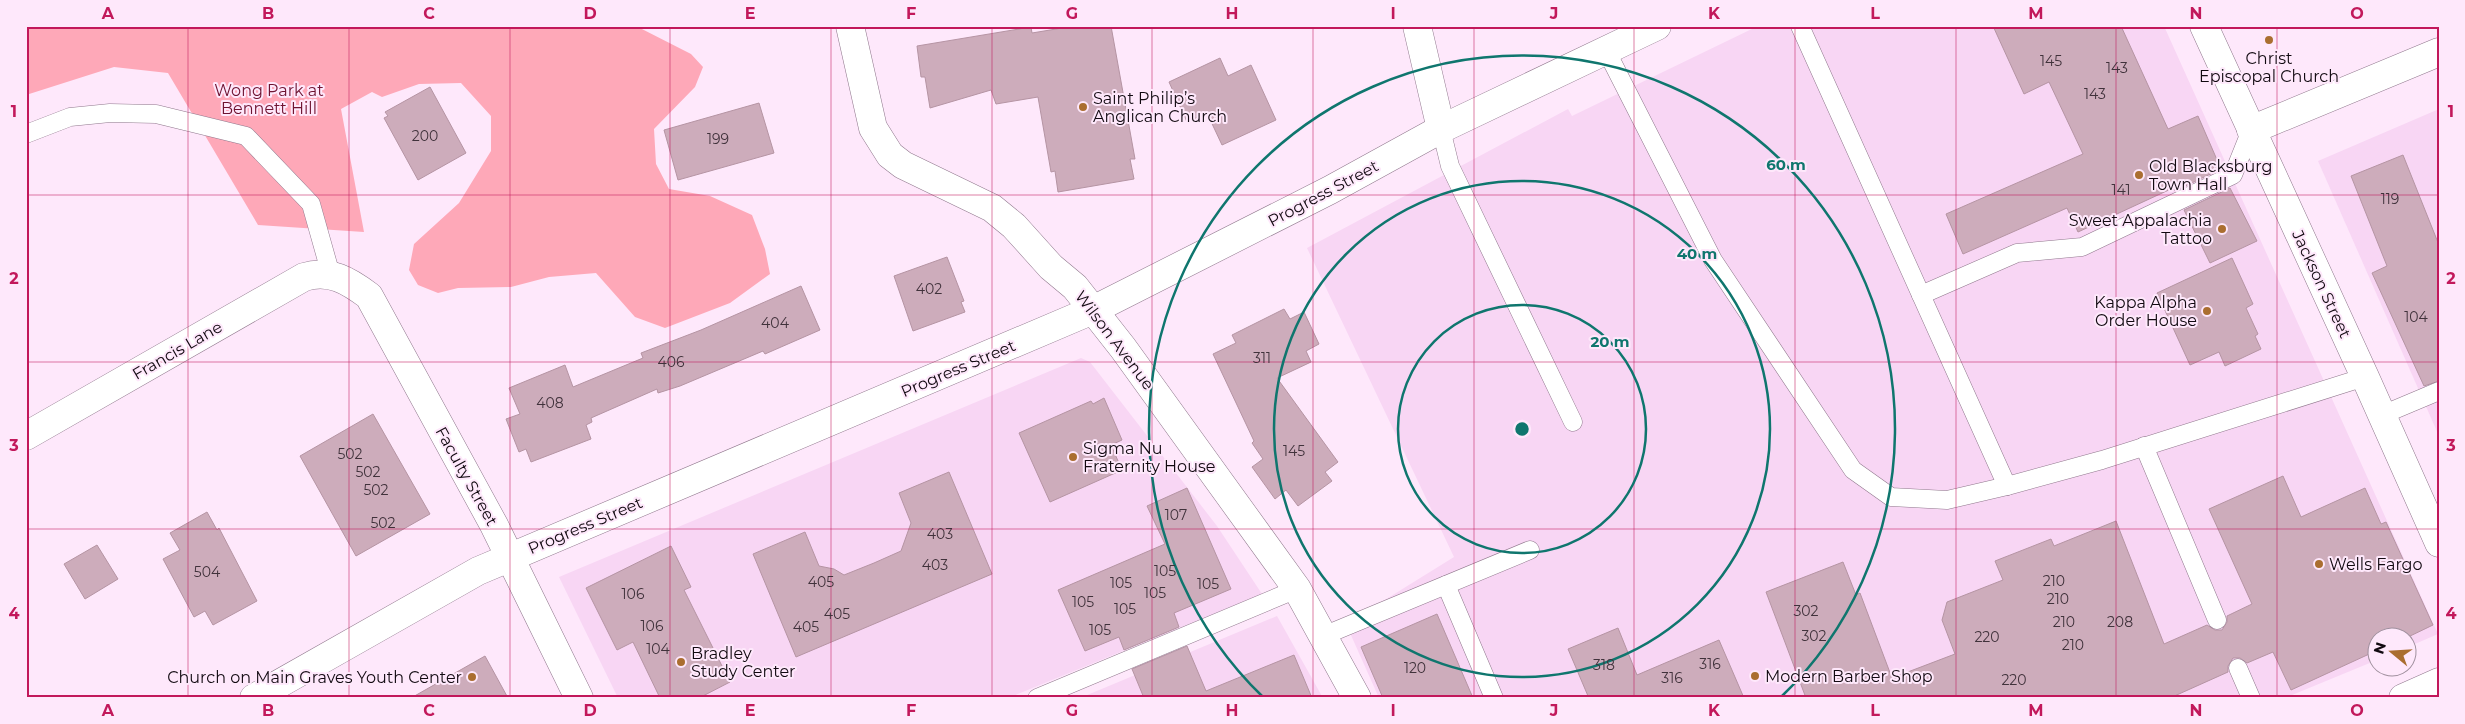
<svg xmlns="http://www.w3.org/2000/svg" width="2465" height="724" font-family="Montserrat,sans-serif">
<rect width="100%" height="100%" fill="#fee8fb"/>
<g fill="#f8d6f4">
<polygon points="1758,26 2164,26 2438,634 2408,647 2408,636 2378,636 2377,660 2285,698 1379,698 1346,624 1454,557 1307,248 1568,109 1572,116"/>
<polygon points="2439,109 2439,436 2318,161"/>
<polygon points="1081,358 1090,362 1217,526 1262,594 1008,698 618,698 559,577"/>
<polygon points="1277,616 1323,698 1080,698"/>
</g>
<polygon fill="#fea8b8" points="26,26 636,26 691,54 703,67 695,87 654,129 656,164 669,189 710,196 752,215 765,249 770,274 730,303 665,328 635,317 596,273 549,277 511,287 458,288 438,293 418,285 409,270 414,244 459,203 491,151 491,116 461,83 419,84 382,97 372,92 341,109 364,232 258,225 168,73 114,67 26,95"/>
<g fill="#cdacbb" stroke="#b594a3">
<polygon points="1074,26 1111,26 1135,159 1130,159 1134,179 1058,192 1055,171 1051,172 1038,97 996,104 991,90 930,108 925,77 921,77 917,46 1031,27 1032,33"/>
<polygon points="1993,26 2121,26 2168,129 2198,116 2221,169 2175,191 2173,188 2078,232 2067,208 1963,254 1946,214 2083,154 2049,82 2024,94"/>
<polygon points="1220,58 1228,76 1251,65 1276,120 1222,145 1207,113 1187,122 1169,82"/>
<polygon points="430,87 466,153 418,180 384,118 388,116 385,112"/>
<polygon points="759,103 774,153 678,180 664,130"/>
<polygon points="2403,155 2439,245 2439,381 2424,386 2372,273 2387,266 2351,176"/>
<polygon points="2230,188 2257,241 2210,263 2184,210"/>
<polygon points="947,257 964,301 961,302 965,312 913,331 894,276"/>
<polygon points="2232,258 2253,304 2246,308 2258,334 2255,336 2261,349 2225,366 2219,352 2190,365 2157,293"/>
<polygon points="801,286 820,330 765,354 763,351 680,386 658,393 657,389 591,418 592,422 586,425 591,439 531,462 526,449 519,452 506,419 520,414 509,388 565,365 573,387 643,358 641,353 701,330"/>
<polygon points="1284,309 1290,319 1304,312 1319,344 1306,351 1311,362 1277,378 1338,462 1325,472 1332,481 1298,506 1286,490 1275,499 1252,467 1263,459 1252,443 1254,441 1213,354 1236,343 1232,335"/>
<polygon points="1104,398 1122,440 1111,445 1122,470 1050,502 1019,433 1091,401 1093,404"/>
<polygon points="373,414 430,514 356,556 300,456"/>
<polygon points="949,472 992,574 796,657 753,554 805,532 819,566 834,569 844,575 874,563 901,551 911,523 899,493"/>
<polygon points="2283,476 2301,517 2365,488 2381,524 2386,522 2433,625 2408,637 2378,636 2378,650 2291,690 2273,652 2247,663 2240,658 2233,658 2228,666 2228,672 2170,698 1806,698 1766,592 1843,562 1856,595 1860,593 1892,678 1955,654 1942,620 1947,602 2003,580 1995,561 2051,539 2054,546 2116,521 2164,644 2207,625 2215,630 2222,630 2227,622 2227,616 2252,604 2209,509"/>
<polygon points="1187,488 1231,589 1174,613 1179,627 1124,650 1119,637 1085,651 1058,590 1165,544 1147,506"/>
<polygon points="207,512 217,530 219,528 257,601 213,625 205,611 194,617 163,559 180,550 170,533"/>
<polygon points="97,545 118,579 85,599 64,564"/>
<polygon points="671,546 691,587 684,590 730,682 699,698 660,698 633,642 617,650 586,588"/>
<polygon points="1437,614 1473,698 1383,698 1361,647"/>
<polygon points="1618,628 1637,675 1719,640 1744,698 1583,698 1588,696 1568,649"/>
<polygon points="1187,646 1206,691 1294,655 1312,698 1144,698 1132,669"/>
<polygon points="485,656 508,698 411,698"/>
</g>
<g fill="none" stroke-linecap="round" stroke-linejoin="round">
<g stroke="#90788d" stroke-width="19">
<g id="lane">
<polyline points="1800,26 2007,486"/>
<polyline points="1606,50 1713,260 1853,470 1891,497 1947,500 2007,486 2102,460 2365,377"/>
<polyline points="1441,129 1450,166 1573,422"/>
<polyline points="26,134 70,117 110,113 156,114 246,136 311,204 331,275"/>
<polyline points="1921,295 2017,253 2082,247 2233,175 2251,130"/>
<polyline points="2382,415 2439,391"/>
<polyline points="2144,446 2217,620"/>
<polyline points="1446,585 1494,698"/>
<polyline points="1323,636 1530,550"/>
<polyline points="2238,668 2251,698"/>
<polyline points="1037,698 1297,589"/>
</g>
</g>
<g stroke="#90788d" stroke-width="29">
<g id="street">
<polyline points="850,26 873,128 890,155 903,165 992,208 1014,226 1051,267 1075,287 1123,348 1297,589 1357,698"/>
<path d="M26 436 304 277C330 269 349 281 369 296L494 525 579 698"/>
</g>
</g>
<g stroke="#90788d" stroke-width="29">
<g id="secondary">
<polyline points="1417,26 1441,129"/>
<polyline points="2204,26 2365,377 2439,543"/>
<polyline points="2251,130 2439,52"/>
<polyline points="254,698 478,571 1093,310 1330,190 1441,129 1657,26"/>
</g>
</g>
<g stroke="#90788d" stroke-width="29">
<polyline id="primary" points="2403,698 2439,682"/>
</g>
<use href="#lane" stroke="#fff" stroke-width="18"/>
<use href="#street" stroke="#fff" stroke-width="28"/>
<use href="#secondary" stroke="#fff" stroke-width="28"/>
<use href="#primary" stroke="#fff" stroke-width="28"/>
</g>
<path fill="none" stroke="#c2185b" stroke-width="1" stroke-opacity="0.55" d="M188 26V698M349 26V698M510 26V698M670 26V698M831 26V698M992 26V698M1152 26V698M1313 26V698M1474 26V698M1634 26V698M1795 26V698M1956 26V698M2116 26V698M2277 26V698M26 195H2439M26 362H2439M26 529H2439"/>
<g fill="none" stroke="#0f766e" stroke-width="2.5">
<circle cx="1522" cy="429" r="124"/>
<circle cx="1522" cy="429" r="248"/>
<path d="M1263 697A373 373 0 1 1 1781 697"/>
</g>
<g fill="#aa6e30" stroke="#fee8fb" stroke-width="2">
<circle cx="2269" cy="40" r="5"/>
<circle cx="1083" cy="107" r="5"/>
<circle cx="2139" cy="175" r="5"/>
<circle cx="2222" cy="229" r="5"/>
<circle cx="2207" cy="311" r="5"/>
<circle cx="1073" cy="457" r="5"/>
<circle cx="2319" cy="564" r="5"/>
<circle cx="681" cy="662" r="5"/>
<circle cx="1755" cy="676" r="5"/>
<circle cx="472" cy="677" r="5"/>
</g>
<g text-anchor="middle" stroke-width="4" stroke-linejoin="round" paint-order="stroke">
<g font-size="14" fill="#40323b">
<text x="2051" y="66">145</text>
<text x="2117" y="73">143</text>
<text x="2095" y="99">143</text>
<text x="425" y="141">200</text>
<text x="718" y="144">199</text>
<text x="2121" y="195">141</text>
<text x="2390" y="204">119</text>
<text x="929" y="294">402</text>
<text x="2416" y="322">104</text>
<text x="775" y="328">404</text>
<text x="1262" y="363">311</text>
<text x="671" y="367">406</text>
<text x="550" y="408">408</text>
<text x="1294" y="456">145</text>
<text x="350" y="459">502</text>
<text x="368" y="477">502</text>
<text x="376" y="495">502</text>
<text x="1176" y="520">107</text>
<text x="383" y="528">502</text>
<text x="940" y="539">403</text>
<text x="935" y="570">403</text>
<text x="1165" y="576">105</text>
<text x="207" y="577">504</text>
<text x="2054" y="586">210</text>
<text x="821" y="587">405</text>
<text x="1121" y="588">105</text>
<text x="1208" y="589">105</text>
<text x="1155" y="598">105</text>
<text x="633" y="599">106</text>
<text x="2058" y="604">210</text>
<text x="1083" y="607">105</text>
<text x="1125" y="614">105</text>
<text x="1806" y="616">302</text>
<text x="837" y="619">405</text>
<text x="2064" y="627">210</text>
<text x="2120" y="627">208</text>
<text x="652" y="631">106</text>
<text x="806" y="632">405</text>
<text x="1100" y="635">105</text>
<text x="1814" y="641">302</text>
<text x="1987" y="642">220</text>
<text x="2073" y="650">210</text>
<text x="658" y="654">104</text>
<text x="1710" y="669">316</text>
<text x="1604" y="670">318</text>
<text x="1415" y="673">120</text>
<text x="1672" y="683">316</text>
<text x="2014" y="685">220</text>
</g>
<g font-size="16" fill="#110910" stroke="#fee8fb" text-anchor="start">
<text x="2269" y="64" text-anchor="middle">Christ<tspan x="2269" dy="18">Episcopal Church</tspan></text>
<text x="1093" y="104">Saint Philip’s<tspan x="1093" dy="18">Anglican Church</tspan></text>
<text x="2149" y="172">Old Blacksburg<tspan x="2149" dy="18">Town Hall</tspan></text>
<text x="2212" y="226" text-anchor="end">Sweet Appalachia<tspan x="2212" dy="18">Tattoo</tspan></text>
<text x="2197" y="308" text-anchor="end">Kappa Alpha<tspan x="2197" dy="18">Order House</tspan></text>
<text x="1083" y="454">Sigma Nu<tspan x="1083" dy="18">Fraternity House</tspan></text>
<text x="2329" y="570">Wells Fargo</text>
<text x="691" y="659">Bradley<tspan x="691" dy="18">Study Center</tspan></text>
<text x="1765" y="682">Modern Barber Shop</text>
<text x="462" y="683" text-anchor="end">Church on Main Graves Youth Center</text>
</g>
<g font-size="16" fill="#6f1331" stroke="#fee8fb">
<text x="269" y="96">Wong Park at<tspan x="269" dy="18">Bennett Hill</tspan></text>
</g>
<g font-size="16" fill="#110910" stroke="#fee8fb">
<text transform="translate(1323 193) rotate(-28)" y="6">Progress Street</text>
<text transform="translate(2322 284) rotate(65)" y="6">Jackson Street</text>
<text transform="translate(1115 340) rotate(53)" y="6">Wilson Avenue</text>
<text transform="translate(177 350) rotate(-30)" y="6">Francis Lane</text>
<text transform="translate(958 368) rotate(-23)" y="6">Progress Street</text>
<text transform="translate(467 476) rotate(61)" y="6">Faculty Street</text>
<text transform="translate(585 525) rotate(-23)" y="6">Progress Street</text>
</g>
</g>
<circle cx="1522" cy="429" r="8" fill="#0f766e" stroke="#fee8fb" stroke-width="2.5"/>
<g font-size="15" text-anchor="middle" font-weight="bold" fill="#0f766e" stroke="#fee8fb" stroke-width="4" stroke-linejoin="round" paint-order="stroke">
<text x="1786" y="170">60 m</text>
<text x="1697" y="259">40 m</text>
<text x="1610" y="347">20 m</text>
</g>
<rect width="2465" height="724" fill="none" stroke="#fee8fb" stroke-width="55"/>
<g transform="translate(2392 652) rotate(288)"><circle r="24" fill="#fee8fb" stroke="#9f8f9d"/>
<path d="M0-4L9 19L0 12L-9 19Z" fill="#aa6e30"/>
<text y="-8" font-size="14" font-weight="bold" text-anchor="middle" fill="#110910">N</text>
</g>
<rect x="28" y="28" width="2410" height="668" fill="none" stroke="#c2185b" stroke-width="2"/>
<g font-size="16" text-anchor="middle" font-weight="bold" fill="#c2185b">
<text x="108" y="19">A</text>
<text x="268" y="19">B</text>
<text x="429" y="19">C</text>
<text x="590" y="19">D</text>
<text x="750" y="19">E</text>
<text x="911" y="19">F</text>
<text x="1072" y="19">G</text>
<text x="1232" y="19">H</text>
<text x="1393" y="19">I</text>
<text x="1554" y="19">J</text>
<text x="1714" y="19">K</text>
<text x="1875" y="19">L</text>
<text x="2036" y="19">M</text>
<text x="2196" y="19">N</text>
<text x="2357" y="19">O</text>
<text x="14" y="117">1</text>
<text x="2451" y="117">1</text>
<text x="14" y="284">2</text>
<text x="2451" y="284">2</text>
<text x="14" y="451">3</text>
<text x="2451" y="451">3</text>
<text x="14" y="619">4</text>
<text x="2451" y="619">4</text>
<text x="108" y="716">A</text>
<text x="268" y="716">B</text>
<text x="429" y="716">C</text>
<text x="590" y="716">D</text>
<text x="750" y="716">E</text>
<text x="911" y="716">F</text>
<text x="1072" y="716">G</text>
<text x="1232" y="716">H</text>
<text x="1393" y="716">I</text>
<text x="1554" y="716">J</text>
<text x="1714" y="716">K</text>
<text x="1875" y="716">L</text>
<text x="2036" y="716">M</text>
<text x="2196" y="716">N</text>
<text x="2357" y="716">O</text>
</g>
</svg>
